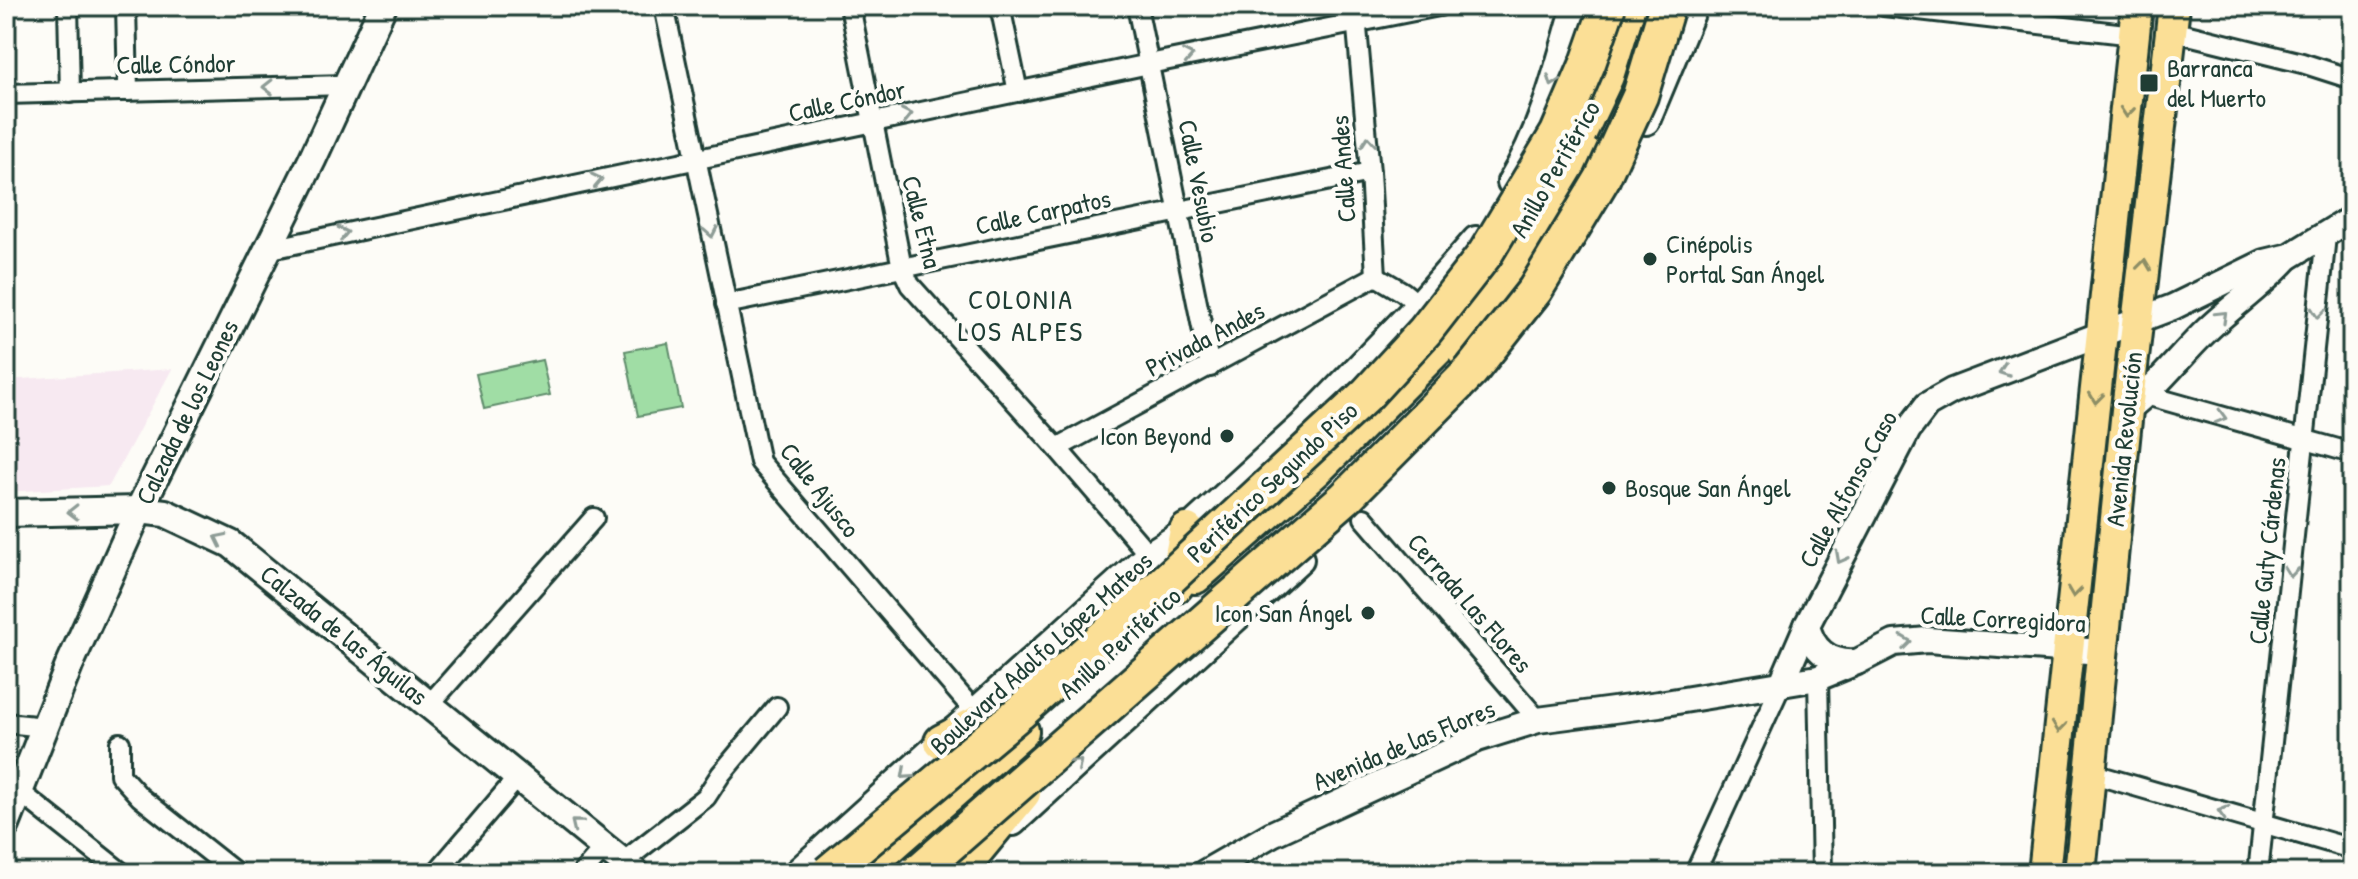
<svg xmlns="http://www.w3.org/2000/svg" width="2358" height="879" font-family="'Patrick Hand',sans-serif">
<rect width="100%" height="100%" fill="#fdfcf7"/>
<filter id="ink" filterUnits="userSpaceOnUse"><feTurbulence type="fractalNoise" baseFrequency=".0125" numOctaves="2"/><feDisplacementMap in="SourceGraphic" scale="16" xChannelSelector="R" yChannelSelector="G"/><feConvolveMatrix kernelMatrix="1 2 1 2 8 2 1 2 1" color-interpolation-filters="sRGB"/></filter>
<g filter="url(#ink)">
<polygon fill="#f7e9f1" points="172,369 109,486 6,492 6,380"/>
<g fill="#a0dda5" stroke="#608d6c" stroke-width="2">
<polygon points="668,343 681,408 638,416 625,351"/>
<polygon points="542,360 550,395 484,409 476,374"/>
</g>
<g fill="none" stroke-linecap="round" stroke-linejoin="round">
<g stroke="#1f3d34" stroke-width="24">
<g id="minor">
<polyline points="68,6 70,93"/>
<polyline points="126,6 128,91"/>
<polyline points="664,6 760,462 975,712"/>
<polyline points="850,6 902,268 910,285 1057,448 1149,555"/>
<polyline points="1000,6 1018,92"/>
<polyline points="1137,6 1210,367"/>
<polyline points="1355,6 1370,172 1376,276"/>
<polyline points="1884,6 2134,35"/>
<polyline points="2172,31 2302,63 2352,79"/>
<polyline points="6,94 346,85"/>
<polyline points="266,250 1149,64 1439,6"/>
<polyline points="1376,276 1403,292 1419,305"/>
<polyline points="726,304 1370,172"/>
<polyline points="2146,395 2352,453"/>
<polyline points="1057,448 1376,276"/>
<polyline points="1364,518 1538,720"/>
<polyline points="1818,678 1822,873"/>
<polyline points="429,705 594,518"/>
<polyline points="6,723 45,727"/>
<polyline points="120,743 120,775 140,797 236,873"/>
<polyline points="2090,773 2352,849"/>
<polyline points="20,792 122,873"/>
<polyline points="623,862 706,797 721,774 777,707"/>
<polyline points="436,873 518,777"/>
<polyline points="582,873 605,847"/>
<polyline points="1695,873 1781,685"/>
<polyline points="2258,873 2326,236"/>
</g>
</g>
<g stroke="#1f3d34" stroke-width="30">
<g id="tertiary">
<path d="M2127 410C2157 387 2180 356 2207 330 2233 305 2263 285 2287 258"/>
<path d="M1807 625C1812 650 1830 664 1856 662"/>
<polyline points="1781,685 1807,625 1908,430 1927,405 1952,391 2173,307 2265,262 2290,256 2352,218"/>
<polyline points="1204,873 1272,834 1477,739 1538,720 1659,704 1818,678 1857,662 1894,643 1927,640 2102,652"/>
</g>
</g>
<g stroke="#1f3d34" stroke-width="32">
<g id="secondary">
<polyline points="1646,121 1694,6"/>
<path d="M1511 182C1543 130 1559 65 1576 6"/>
<polyline points="6,513 139,510 165,513 231,544 636,873"/>
<polyline points="1013,822 1300,559"/>
<polyline points="6,825 69,666 139,510 312,160 383,6"/>
<polyline points="797,873 1149,555 1187,531 1302,426 1419,305 1476,240"/>
</g>
</g>
<g stroke="#1f3d34" stroke-width="36">
<g id="primary">
<path d="M2044 873C2073 584 2108 295 2137 6"/>
<polyline points="2080,873 2127,410 2174,6"/>
</g>
</g>
<g stroke="#1f3d34" stroke-width="40">
<g id="motorway">
<polyline points="1464,350 1521,277 1592,158"/>
<polyline points="1195,576 1316,469 1441,344 1499,264 1569,154 1606,76 1628,6"/>
<polyline points="1176,585 1187,531"/>
<polyline points="942,742 980,722"/>
<polyline points="859,873 1021,731"/>
<polyline points="957,873 1023,793"/>
</g>
</g>
<use href="#minor" stroke="#fdfcf7" stroke-width="18"/>
<use href="#tertiary" stroke="#fdfcf7" stroke-width="24"/>
<use href="#secondary" stroke="#fdfcf7" stroke-width="26"/>
<use href="#primary" stroke="#fbdf96" stroke-width="30"/>
<use href="#motorway" stroke="#fbdf96" stroke-width="34"/>
<g stroke="#1f3d34" stroke-width="40" stroke-linecap="butt">
<g id="motorway-bridge">
<polyline points="828,873 1019,713 1164,583 1367,394 1425,331 1485,254 1558,133 1588,63 1608,6"/>
<polyline points="917,873 1345,498 1471,371 1535,290 1602,179 1640,96 1667,6"/>
</g>
</g>
<use href="#motorway-bridge" stroke="#fbdf96" stroke-width="34"/>
</g>
<defs><path id="oneway-chevron" d="M-2-3.5L2.5 0L-2 3.5" fill="none" stroke-width="1.6" stroke-linecap="round" stroke-linejoin="round" transform="scale(2)"/></defs>
<g stroke="#8e9c96">
<use href="#oneway-chevron" transform="translate(1188 56) rotate(-11)"/>
<use href="#oneway-chevron" transform="translate(1553 81) rotate(110)"/>
<use href="#oneway-chevron" transform="translate(268 87) rotate(179)"/>
<use href="#oneway-chevron" transform="translate(907 115) rotate(-12)"/>
<use href="#oneway-chevron" transform="translate(1368 142) rotate(-95)"/>
<use href="#oneway-chevron" transform="translate(597 180) rotate(-12)"/>
<use href="#oneway-chevron" transform="translate(711 232) rotate(79)"/>
<use href="#oneway-chevron" transform="translate(343 233) rotate(-12)"/>
<use href="#oneway-chevron" transform="translate(2318 313) rotate(96)"/>
<use href="#oneway-chevron" transform="translate(2222 316) rotate(-44)"/>
<use href="#oneway-chevron" transform="translate(2004 371) rotate(160)"/>
<use href="#oneway-chevron" transform="translate(2221 417) rotate(16)"/>
<use href="#oneway-chevron" transform="translate(73 512) rotate(179)"/>
<use href="#oneway-chevron" transform="translate(220 539) rotate(-154)"/>
<use href="#oneway-chevron" transform="translate(1841 558) rotate(118)"/>
<use href="#oneway-chevron" transform="translate(2291 572) rotate(96)"/>
<use href="#oneway-chevron" transform="translate(1906 642) rotate(-7)"/>
<use href="#oneway-chevron" transform="translate(1077 764) rotate(-42)"/>
<use href="#oneway-chevron" transform="translate(906 774) rotate(138)"/>
<use href="#oneway-chevron" transform="translate(2223 812) rotate(-164)"/>
<use href="#oneway-chevron" transform="translate(576 824) rotate(-141)"/>
</g>
<g stroke="#8d8e65">
<use href="#oneway-chevron" transform="translate(2127 112) rotate(95)"/>
<use href="#oneway-chevron" transform="translate(2144 265) rotate(-83)"/>
<use href="#oneway-chevron" transform="translate(2096 398) rotate(97)"/>
<use href="#oneway-chevron" transform="translate(2074 592) rotate(97)"/>
<use href="#oneway-chevron" transform="translate(2059 727) rotate(96)"/>
</g>
</g>
<g fill="#1f3d34" stroke="#fdfcf7" stroke-width="3">
<rect x="2139" y="73" width="20" height="20" rx="4"/>
<circle cx="1650" cy="259" r="8"/>
<circle cx="1227" cy="436" r="8"/>
<circle cx="1609" cy="488" r="8"/>
<circle cx="1368" cy="613" r="8"/>
</g>
<g text-anchor="middle" stroke-width="8" stroke-linejoin="round" paint-order="stroke">
<g font-size="26" fill="#1f3d34" stroke="#fdfcf7">
<text transform="translate(176 64) rotate(-1)" y="9">Calle Cóndor</text>
<text transform="translate(847 101) rotate(-12)" y="9">Calle Cóndor</text>
<text transform="translate(1343 169) rotate(-94)" y="9">Calle Andes</text>
<text transform="translate(1555 169) rotate(-60)" y="9">Anillo Periférico</text>
<text transform="translate(1199 181) rotate(79)" y="9">Calle Vesubio</text>
<text transform="translate(1043 212) rotate(-12)" y="9">Calle Carpatos</text>
<text transform="translate(922 222) rotate(76)" y="9">Calle Etna</text>
<text transform="translate(1205 339) rotate(-28)" y="9">Privada Andes</text>
<text transform="translate(187 412) rotate(-64)" y="9">Calzada de los Leones</text>
<text transform="translate(2124 439) rotate(-84)" y="9">Avenida Revolución</text>
<text transform="translate(1272 482) rotate(-43)" y="9">Periférico Segundo Piso</text>
<text transform="translate(1848 489) rotate(-61)" y="9">Calle Alfonso Caso</text>
<text transform="translate(820 490) rotate(52)" y="9">Calle Ajusco</text>
<text transform="translate(2267 551) rotate(-84)" y="9">Calle Guty Cárdenas</text>
<text transform="translate(1470 603) rotate(49)" y="9">Cerrada Las Flores</text>
<text transform="translate(2003 619) rotate(3)" y="9">Calle Corregidora</text>
<text transform="translate(344 635) rotate(39)" y="9">Calzada de las Águilas</text>
<text transform="translate(1120 643) rotate(-42)" y="9">Anillo Periférico</text>
<text transform="translate(1041 653) rotate(-42)" y="9">Boulevard Adolfo López Mateos</text>
<text transform="translate(1404 745) rotate(-23)" y="9">Avenida de las Flores</text>
</g>
<g font-size="26" fill="#1f3d34" stroke="#fdfcf7" text-anchor="start">
<text x="2167" y="77">Barranca<tspan x="2167" dy="30">del Muerto</tspan></text>
<text x="1666" y="253">Cinépolis<tspan x="1666" dy="30">Portal San Ángel</tspan></text>
<text x="1211" y="445" text-anchor="end">Icon Beyond</text>
<text x="1625" y="497">Bosque San Ángel</text>
<text x="1352" y="622" text-anchor="end">Icon San Ángel</text>
</g>
<g font-size="28" letter-spacing="2" fill="#1f3d34" stroke="#fdfcf7">
<text x="1021" y="309">COLONIA<tspan x="1021" dy="32">LOS ALPES</tspan></text>
</g>
</g>
<rect width="2358" height="879" fill="none" stroke="#fdfcf7" stroke-width="32"/>
<rect x="16" y="16" width="2326" height="847" fill="none" stroke="#1f3d34" stroke-width="3" filter="url(#ink)"/>
</svg>
